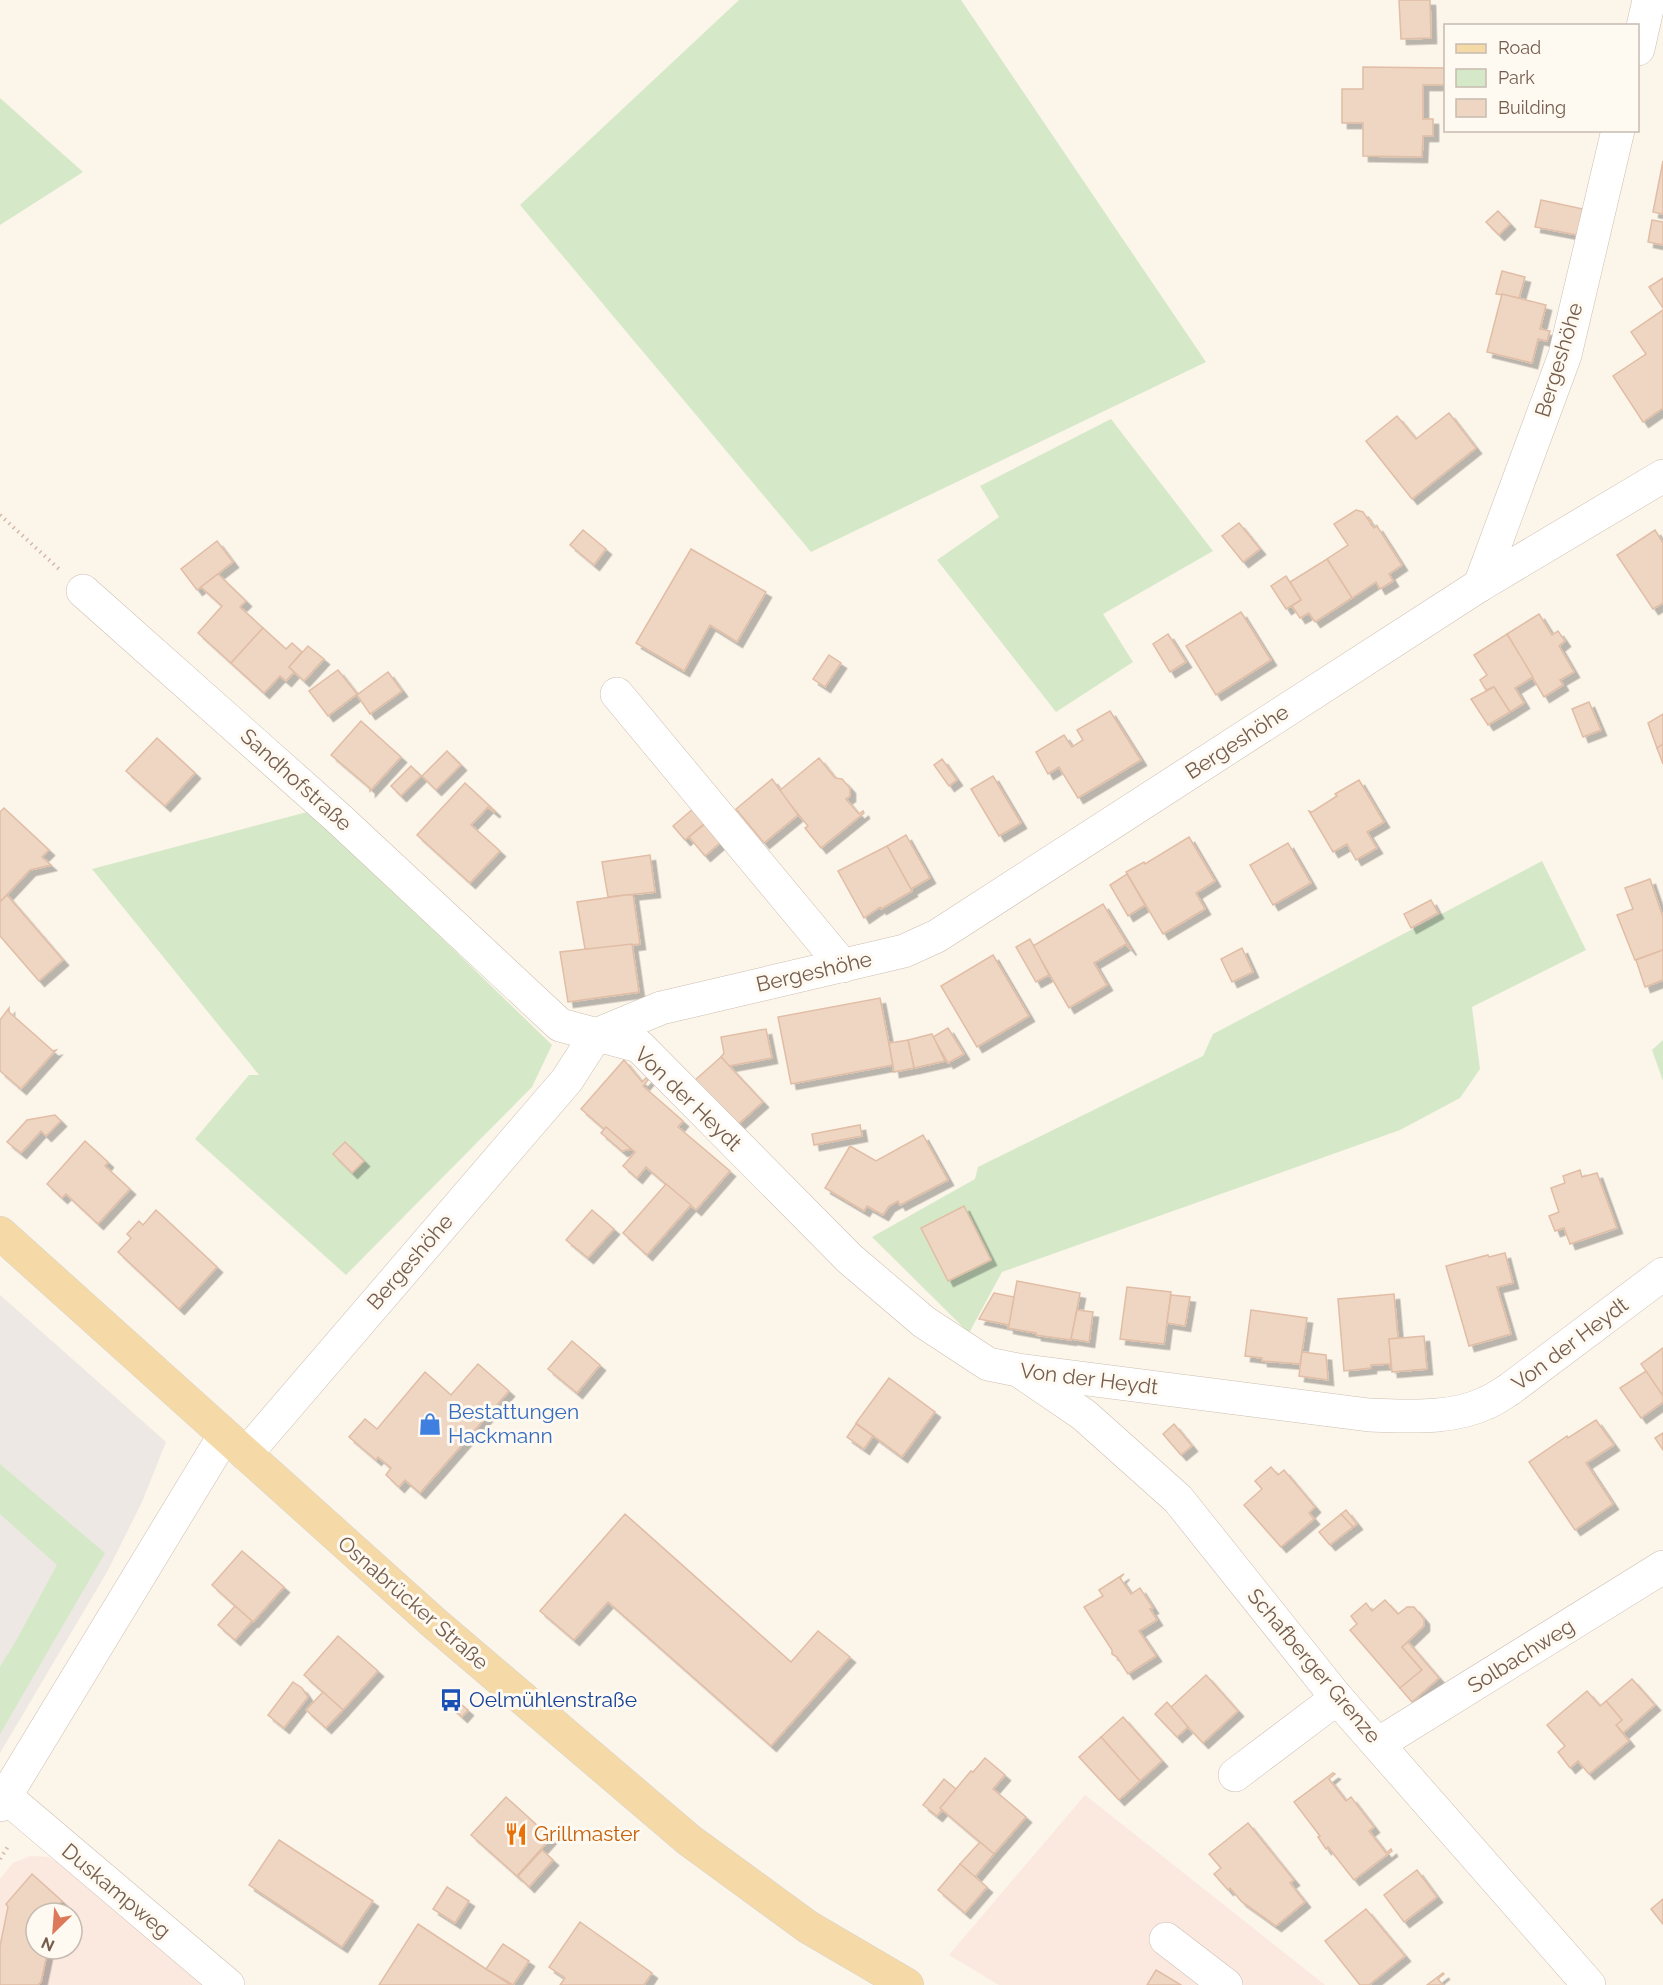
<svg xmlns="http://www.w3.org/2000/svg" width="1663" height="1985" font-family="Raleway,sans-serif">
<defs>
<filter id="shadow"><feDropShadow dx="5.5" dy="5.5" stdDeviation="0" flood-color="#0004"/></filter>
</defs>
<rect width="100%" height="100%" fill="#fcf5ea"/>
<g fill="#fbe8df" fill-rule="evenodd">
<polygon points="1085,1795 1325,1985 999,1985 949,1955"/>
<path d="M31 1856 48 1857 64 1866 202 1985H0V1879L13 1863ZM36 1913H72V1949H36Z"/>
</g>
<polygon fill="#ede8e3" points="0,1295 166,1442 142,1502 107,1572 0,1753"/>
<g fill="#d5e9c9">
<polygon points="739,0 961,0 1206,362 811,552 520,205"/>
<polygon points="0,98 83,172 0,225"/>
<polygon points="1111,419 1213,551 1103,614 1133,662 1056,712 937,560 999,517 980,486"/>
<polygon points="311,811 552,1045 532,1087 346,1275 195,1139 249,1075 259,1075 92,869"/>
<polygon points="1542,861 1586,950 1472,1007 1480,1069 1460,1098 1400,1130 1002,1272 969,1333 872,1237 975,1179 978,1167 1203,1056 1213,1034"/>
<polygon points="1663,1040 1663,1081 1652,1050"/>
<polygon points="0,1464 105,1553 0,1734 0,1667 17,1639 57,1565 0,1514"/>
</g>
<g fill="#efd6c3" stroke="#e1bda5" stroke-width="1.5" filter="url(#shadow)">
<polygon points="1399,0 1430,0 1431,38 1401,39"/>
<polygon points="1363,67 1445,68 1445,85 1423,85 1423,119 1433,119 1433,136 1423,136 1422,157 1363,156 1363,123 1342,123 1342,89 1363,89"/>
<polygon points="1663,161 1663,214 1653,212"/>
<polygon points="1541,200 1583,209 1577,235 1535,227"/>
<polygon points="1498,211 1510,224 1499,235 1486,222"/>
<polygon points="1652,220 1663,222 1663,245 1648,242"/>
<polygon points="1502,271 1525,277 1519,298 1496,294"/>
<polygon points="1663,278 1663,308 1649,287"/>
<polygon points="1502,294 1546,305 1540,329 1550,331 1547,341 1538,339 1532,363 1487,352"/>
<polygon points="1663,310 1663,408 1643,422 1613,376 1646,354 1631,332"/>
<polygon points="1449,413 1476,448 1412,499 1366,441 1397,416 1416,439"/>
<polygon points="1356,510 1363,512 1369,521 1371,520 1372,522 1370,523 1374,528 1377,526 1402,565 1389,574 1393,581 1380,589 1376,582 1352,598 1327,559 1348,545 1334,524"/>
<polygon points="1239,523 1260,549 1243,562 1222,536"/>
<polygon points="583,530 606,549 594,565 570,545"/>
<polygon points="1655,530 1663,543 1663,603 1653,609 1617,555"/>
<polygon points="217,541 233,562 197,590 181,569"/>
<polygon points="691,549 766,592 737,642 710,625 684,671 636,643"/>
<polygon points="1327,559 1352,598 1315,622 1309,613 1300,618 1292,606 1301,600 1290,582"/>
<polygon points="218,574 246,601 240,607 263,628 231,663 198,633 222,606 201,587"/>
<polygon points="1286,576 1301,600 1286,609 1271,586"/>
<polygon points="1241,612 1271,660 1216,695 1186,646"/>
<polygon points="1539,614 1552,635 1558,631 1565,641 1559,646 1574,672 1560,680 1563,685 1544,697 1507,634"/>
<polygon points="263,628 286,649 292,643 302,652 289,667 294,672 286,681 280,676 264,693 231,663"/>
<polygon points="1168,634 1186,662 1170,672 1153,644"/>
<polygon points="1507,634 1533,677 1515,688 1524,703 1510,712 1494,687 1486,690 1480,680 1487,675 1474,655"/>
<polygon points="308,646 324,659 304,681 289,667"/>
<polygon points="829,655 841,663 825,687 813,679"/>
<polygon points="338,670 357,694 328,716 309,691"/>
<polygon points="388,672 402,691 370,714 357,695"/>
<polygon points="1494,687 1510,712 1488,725 1471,699"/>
<polygon points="1589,702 1601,730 1583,737 1572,709"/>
<polygon points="1110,711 1141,760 1078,798 1059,767 1048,774 1036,752 1064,735 1072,747 1083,740 1077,730"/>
<polygon points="1663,714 1663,744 1657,748 1648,723"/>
<polygon points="361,721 401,757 370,791 370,788 331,755"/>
<polygon points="157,738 195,773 165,806 126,771"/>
<polygon points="1663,744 1663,764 1657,748"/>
<polygon points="447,751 461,765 436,790 422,776"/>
<polygon points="819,758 835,778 842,779 850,788 850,796 846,799 859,814 863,811 864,813 821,848 805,828 808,826 779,791"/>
<polygon points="942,759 957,780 949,786 934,765"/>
<polygon points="411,766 421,776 401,796 391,786"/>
<polygon points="993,776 1021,823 999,836 971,789"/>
<polygon points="772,779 798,815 764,843 736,809"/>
<polygon points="1359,780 1384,822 1367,832 1377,848 1356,860 1347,844 1333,852 1309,811 1312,812 1337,796 1335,794"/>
<polygon points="465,783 495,811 494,812 488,807 471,825 500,851 470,883 417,835"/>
<polygon points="4,808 49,850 42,857 51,865 30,870 0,902 0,812"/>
<polygon points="694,808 706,822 685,840 673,826"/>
<polygon points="705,824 721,842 705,856 689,837"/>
<polygon points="906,835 930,878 911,889 887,846"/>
<polygon points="1189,837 1215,881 1196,893 1205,909 1163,934 1126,872 1144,862 1145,864"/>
<polygon points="1288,843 1311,883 1273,905 1250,865"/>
<polygon points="887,846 912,891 881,909 880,907 864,918 838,871"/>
<polygon points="650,855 655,892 608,897 602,862"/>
<polygon points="1127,874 1145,905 1128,916 1110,885"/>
<polygon points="1650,879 1663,917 1663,950 1635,960 1617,915 1633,909 1625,888"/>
<polygon points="7,895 63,960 39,981 0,936 0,902"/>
<polygon points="626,895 633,895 640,944 599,949 585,949 577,902"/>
<polygon points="1431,900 1438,913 1411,928 1404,914"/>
<polygon points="1103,904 1131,950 1126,944 1094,963 1107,985 1069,1008 1033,946"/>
<polygon points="1030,939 1049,975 1036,982 1016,947"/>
<polygon points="632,944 639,992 568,1002 560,952"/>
<polygon points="1242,948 1253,972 1232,982 1221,959"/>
<polygon points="1663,950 1663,980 1645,987 1636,960"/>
<polygon points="993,955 1029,1016 977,1047 941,986"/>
<polygon points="880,998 893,1065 791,1084 778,1017"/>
<polygon points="9,1008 9,1012 53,1051 56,1050 21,1089 0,1071 0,1020"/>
<polygon points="948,1028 964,1054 948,1063 933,1037"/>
<polygon points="766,1029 772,1058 729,1066 721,1057 724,1053 721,1037"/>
<polygon points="932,1034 945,1061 914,1068 908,1040"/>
<polygon points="908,1040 914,1068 894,1072 889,1043"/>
<polygon points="721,1057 763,1102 736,1126 694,1081"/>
<polygon points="624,1060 642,1082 646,1078 648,1080 643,1086 683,1121 678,1127 730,1171 696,1210 646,1167 637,1178 623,1166 635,1152 606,1127 604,1129 581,1109"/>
<polygon points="55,1115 61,1121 46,1136 41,1131 21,1153 7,1142 27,1120"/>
<polygon points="860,1125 862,1136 814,1145 812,1134"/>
<polygon points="606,1127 631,1149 622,1151 601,1133"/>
<polygon points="923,1135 948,1180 900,1205 898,1201 889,1206 883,1215 867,1206 864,1211 825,1188 850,1146 876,1161"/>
<polygon points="85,1141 108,1162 105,1166 130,1189 98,1224 66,1194 62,1198 47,1184"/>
<polygon points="345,1142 364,1161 352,1173 333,1154"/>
<polygon points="1580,1170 1582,1177 1597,1173 1617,1228 1570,1244 1564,1228 1555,1231 1549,1216 1559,1212 1551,1188 1565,1183 1563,1176"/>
<polygon points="666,1184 691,1205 647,1255 623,1233"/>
<polygon points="964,1206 991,1260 948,1281 921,1228"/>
<polygon points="156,1210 217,1267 179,1309 118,1252 131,1238 127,1234 139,1221 143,1225"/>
<polygon points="592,1210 614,1229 588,1258 566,1240"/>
<polygon points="1505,1253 1513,1283 1497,1287 1511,1334 1469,1346 1446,1266 1488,1255 1489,1257"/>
<polygon points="1017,1281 1080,1293 1071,1340 1036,1335 1036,1333 1008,1328"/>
<polygon points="1127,1287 1171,1292 1164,1344 1120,1339"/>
<polygon points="994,1293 1014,1297 1009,1325 979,1319"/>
<polygon points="1394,1294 1398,1338 1389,1339 1391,1366 1390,1367 1389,1364 1371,1365 1371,1368 1344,1371 1338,1299"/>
<polygon points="1171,1295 1190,1297 1185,1326 1167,1323"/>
<polygon points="1077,1310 1093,1312 1089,1342 1071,1339"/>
<polygon points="1251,1310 1307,1318 1300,1364 1262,1361 1262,1358 1245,1356"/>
<polygon points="1424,1336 1427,1369 1392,1372 1389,1339"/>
<polygon points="572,1341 600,1365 577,1393 548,1369"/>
<polygon points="1663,1348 1663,1396 1641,1364"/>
<polygon points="1302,1352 1326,1355 1328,1380 1299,1376"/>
<polygon points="478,1364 509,1391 420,1493 405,1480 399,1487 386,1475 391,1468 378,1457 376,1460 349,1437 365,1419 377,1429 425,1372 451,1395"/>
<polygon points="1646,1371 1663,1396 1663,1402 1641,1418 1620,1388"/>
<polygon points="889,1378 935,1412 902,1457 856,1423"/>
<polygon points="1596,1420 1614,1445 1586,1463 1613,1504 1575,1530 1529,1462 1567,1436 1568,1438"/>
<polygon points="856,1424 873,1436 864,1449 847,1437"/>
<polygon points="1174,1424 1192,1446 1181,1455 1163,1434"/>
<polygon points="1663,1433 1663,1450 1655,1438"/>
<polygon points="1271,1467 1278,1475 1284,1470 1315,1507 1309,1513 1314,1519 1281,1547 1244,1505 1262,1489 1255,1481"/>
<polygon points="1346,1510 1357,1524 1353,1527 1341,1514"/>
<polygon points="625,1514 791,1662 818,1631 850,1657 771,1746 608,1602 574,1640 540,1611"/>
<polygon points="1341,1514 1353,1527 1330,1545 1319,1532"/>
<polygon points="242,1551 284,1587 253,1622 212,1585"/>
<polygon points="1124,1574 1120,1578 1131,1594 1140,1588 1153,1608 1150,1609 1157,1620 1139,1631 1156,1656 1128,1674 1117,1657 1112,1654 1112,1650 1084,1607 1103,1596 1099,1590"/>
<polygon points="1385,1600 1398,1614 1407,1607 1414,1607 1424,1619 1424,1626 1402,1647 1422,1670 1400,1688 1350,1630 1357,1624 1351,1616 1366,1603 1372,1611"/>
<polygon points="235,1606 252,1621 235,1640 218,1625"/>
<polygon points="338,1636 378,1671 343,1710 304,1675"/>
<polygon points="1408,1642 1439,1678 1412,1702 1400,1688 1422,1670 1402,1647"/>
<polygon points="1206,1675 1238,1711 1203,1743 1170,1708"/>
<polygon points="1632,1679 1655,1705 1623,1733 1616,1725 1622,1720 1606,1701"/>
<polygon points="293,1682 302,1688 308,1697 284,1728 268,1715"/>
<polygon points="1587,1691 1600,1706 1606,1701 1622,1720 1616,1725 1629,1741 1589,1774 1578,1761 1570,1768 1558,1752 1565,1746 1547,1725"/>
<polygon points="323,1692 343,1710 326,1728 306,1710"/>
<polygon points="456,1700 468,1710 462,1717 450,1706"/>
<polygon points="1167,1702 1188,1727 1177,1737 1155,1714"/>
<polygon points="1123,1717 1162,1761 1140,1781 1101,1737"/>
<polygon points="1101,1737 1140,1781 1119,1800 1079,1757"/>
<polygon points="985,1758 1005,1775 993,1789 1026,1817 994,1854 940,1808 971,1771 973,1772"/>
<polygon points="1333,1773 1335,1774 1329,1779 1346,1801 1351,1797 1374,1827 1369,1831 1386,1853 1391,1849 1392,1851 1354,1880 1328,1847 1326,1849 1318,1837 1320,1836 1294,1802"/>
<polygon points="944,1779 956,1789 940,1808 942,1810 937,1816 923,1805"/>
<polygon points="506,1797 551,1838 517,1876 471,1835"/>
<polygon points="1248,1823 1294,1880 1290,1883 1305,1902 1276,1926 1241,1901 1230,1888 1228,1890 1214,1874 1221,1868 1209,1854"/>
<polygon points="279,1840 373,1901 342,1947 249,1885"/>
<polygon points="980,1842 994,1854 975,1877 960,1864"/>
<polygon points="542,1850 553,1860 529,1887 518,1876"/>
<polygon points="960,1864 987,1887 965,1913 938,1890"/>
<polygon points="1417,1870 1437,1897 1404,1922 1384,1895"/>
<polygon points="32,1874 62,1901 51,1913 36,1913 36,1949 48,1949 41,1982 38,1985 0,1985 0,1946 8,1907 6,1904"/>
<polygon points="447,1887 469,1901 455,1923 433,1909"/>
<polygon points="1663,1899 1663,1924 1651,1909"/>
<polygon points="1366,1909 1405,1956 1369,1985 1360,1985 1325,1941"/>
<polygon points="580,1922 652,1973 644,1985 560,1985 565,1978 549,1967"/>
<polygon points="418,1924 486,1969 511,1985 379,1985"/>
<polygon points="503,1944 529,1961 513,1985 486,1969"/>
<polygon points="1156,1970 1181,1985 1147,1985"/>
<polygon points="1443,1973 1444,1974 1438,1979 1443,1985 1427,1985"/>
</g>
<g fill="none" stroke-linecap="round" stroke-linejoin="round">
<g stroke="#cdbeb0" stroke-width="34">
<g id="minor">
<polyline points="1638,49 1649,0"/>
<polyline points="1480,585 1565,355 1618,130"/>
<path d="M83 591 337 817 560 1025 639 1046 850 1259 924 1322 988 1364 1018 1370 1369 1415C1407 1416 1450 1420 1486 1403 1494 1400 1502 1394 1510 1389L1663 1274"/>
<polyline points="617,694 843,966"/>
<polyline points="1024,1374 1084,1415 1178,1499 1337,1698 1589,1985"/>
<polyline points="246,1454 567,1080 596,1035 661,1008 904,951 937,936 1480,585 1663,476"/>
<polyline points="1378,1744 1663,1567"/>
<polyline points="1235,1775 1337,1698"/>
<polyline points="5,1796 228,1985"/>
<polyline points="0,1805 224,1436"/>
<polyline points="1166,1939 1226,1985"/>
</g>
</g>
<g stroke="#d8d2cd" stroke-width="34">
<polyline id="major" points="0,1233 433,1622 689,1840 808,1927 907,1985"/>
</g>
<g stroke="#d5b9a6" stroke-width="4" stroke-dasharray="1.5 4.5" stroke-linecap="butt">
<polyline points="0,515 59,569"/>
<polyline points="0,1859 9,1845"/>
</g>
<use href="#minor" stroke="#fff" stroke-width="33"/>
<use href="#major" stroke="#f5daa7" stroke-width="33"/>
</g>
<defs>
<g id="shop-bare" transform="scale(1.8)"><path d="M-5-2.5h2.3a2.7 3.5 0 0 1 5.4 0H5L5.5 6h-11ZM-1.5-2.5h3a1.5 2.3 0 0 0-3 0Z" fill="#3f7fe0" stroke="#fef9f1" stroke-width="2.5" paint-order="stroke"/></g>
<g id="bus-bare" transform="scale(1.8)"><path d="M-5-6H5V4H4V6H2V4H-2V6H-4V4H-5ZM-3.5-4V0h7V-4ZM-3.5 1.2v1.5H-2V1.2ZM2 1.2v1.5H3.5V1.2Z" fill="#1a4fb4" stroke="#fef9f1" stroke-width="2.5" paint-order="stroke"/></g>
<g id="restaurant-bare" transform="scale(1.8)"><path d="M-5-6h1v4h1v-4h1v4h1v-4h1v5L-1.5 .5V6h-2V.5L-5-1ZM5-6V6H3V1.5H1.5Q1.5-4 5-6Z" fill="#e8710a" stroke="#fef9f1" stroke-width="2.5" paint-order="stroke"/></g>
</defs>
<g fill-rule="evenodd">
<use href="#shop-bare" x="430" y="1424"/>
<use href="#bus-bare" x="451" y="1700"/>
<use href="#restaurant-bare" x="516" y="1834"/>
</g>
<g text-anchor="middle" stroke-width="6" stroke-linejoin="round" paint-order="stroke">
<g font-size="21" fill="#755d4e" stroke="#fef9f1">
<text transform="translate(1559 360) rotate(-73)" y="7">Bergeshöhe</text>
<text transform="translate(1237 742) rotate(-33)" y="7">Bergeshöhe</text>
<text transform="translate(296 780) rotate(42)" y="7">Sandhofstraße</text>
<text transform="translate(814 972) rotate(-13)" y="7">Bergeshöhe</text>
<text transform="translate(688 1099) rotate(44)" y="7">Von der Heydt</text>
<text transform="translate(410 1262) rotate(-49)" y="7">Bergeshöhe</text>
<text transform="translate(1570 1344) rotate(-37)" y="7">Von der Heydt</text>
<text transform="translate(1089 1379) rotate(7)" y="7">Von der Heydt</text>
<text transform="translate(413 1603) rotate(41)" y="7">Osnabrücker Straße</text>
<text transform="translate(1521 1656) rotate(-32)" y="7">Solbachweg</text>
<text transform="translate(1314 1666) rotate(50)" y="7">Schafberger Grenze</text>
<text transform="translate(116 1891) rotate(40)" y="7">Duskampweg</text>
</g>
<g font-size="21" fill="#366cbe" stroke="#fef9f1" text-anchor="start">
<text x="448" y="1419">Bestattungen<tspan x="448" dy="24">Hackmann</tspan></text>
</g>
<g font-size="21" fill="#164399" stroke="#fef9f1" text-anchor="start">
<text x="469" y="1707">Oelmühlenstraße</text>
</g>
<g font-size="21" fill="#c56008" stroke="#fef9f1" text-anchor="start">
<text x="534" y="1841">Grillmaster</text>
</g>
</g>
<rect x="1444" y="24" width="195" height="108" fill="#fef9f1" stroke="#c7bbb0" stroke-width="1.5"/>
<rect x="1456" y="44" width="30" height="9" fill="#f5daa7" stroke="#c7bbb0" stroke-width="1.5"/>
<text x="1498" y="54" font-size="18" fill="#755d4e">Road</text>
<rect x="1456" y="69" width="30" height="18" fill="#d5e9c9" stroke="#c7bbb0" stroke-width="1.5"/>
<text x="1498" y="84" font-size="18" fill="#755d4e">Park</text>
<rect x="1456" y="99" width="30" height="18" fill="#efd6c3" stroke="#c7bbb0" stroke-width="1.5"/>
<text x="1498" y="114" font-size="18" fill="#755d4e">Building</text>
<g transform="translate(54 1931) rotate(205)"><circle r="28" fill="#fef9f1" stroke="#c7bbb0" stroke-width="1.5"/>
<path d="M0-4.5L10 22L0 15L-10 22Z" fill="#dd7858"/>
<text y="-9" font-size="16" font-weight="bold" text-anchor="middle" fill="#755d4e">N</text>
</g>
</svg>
